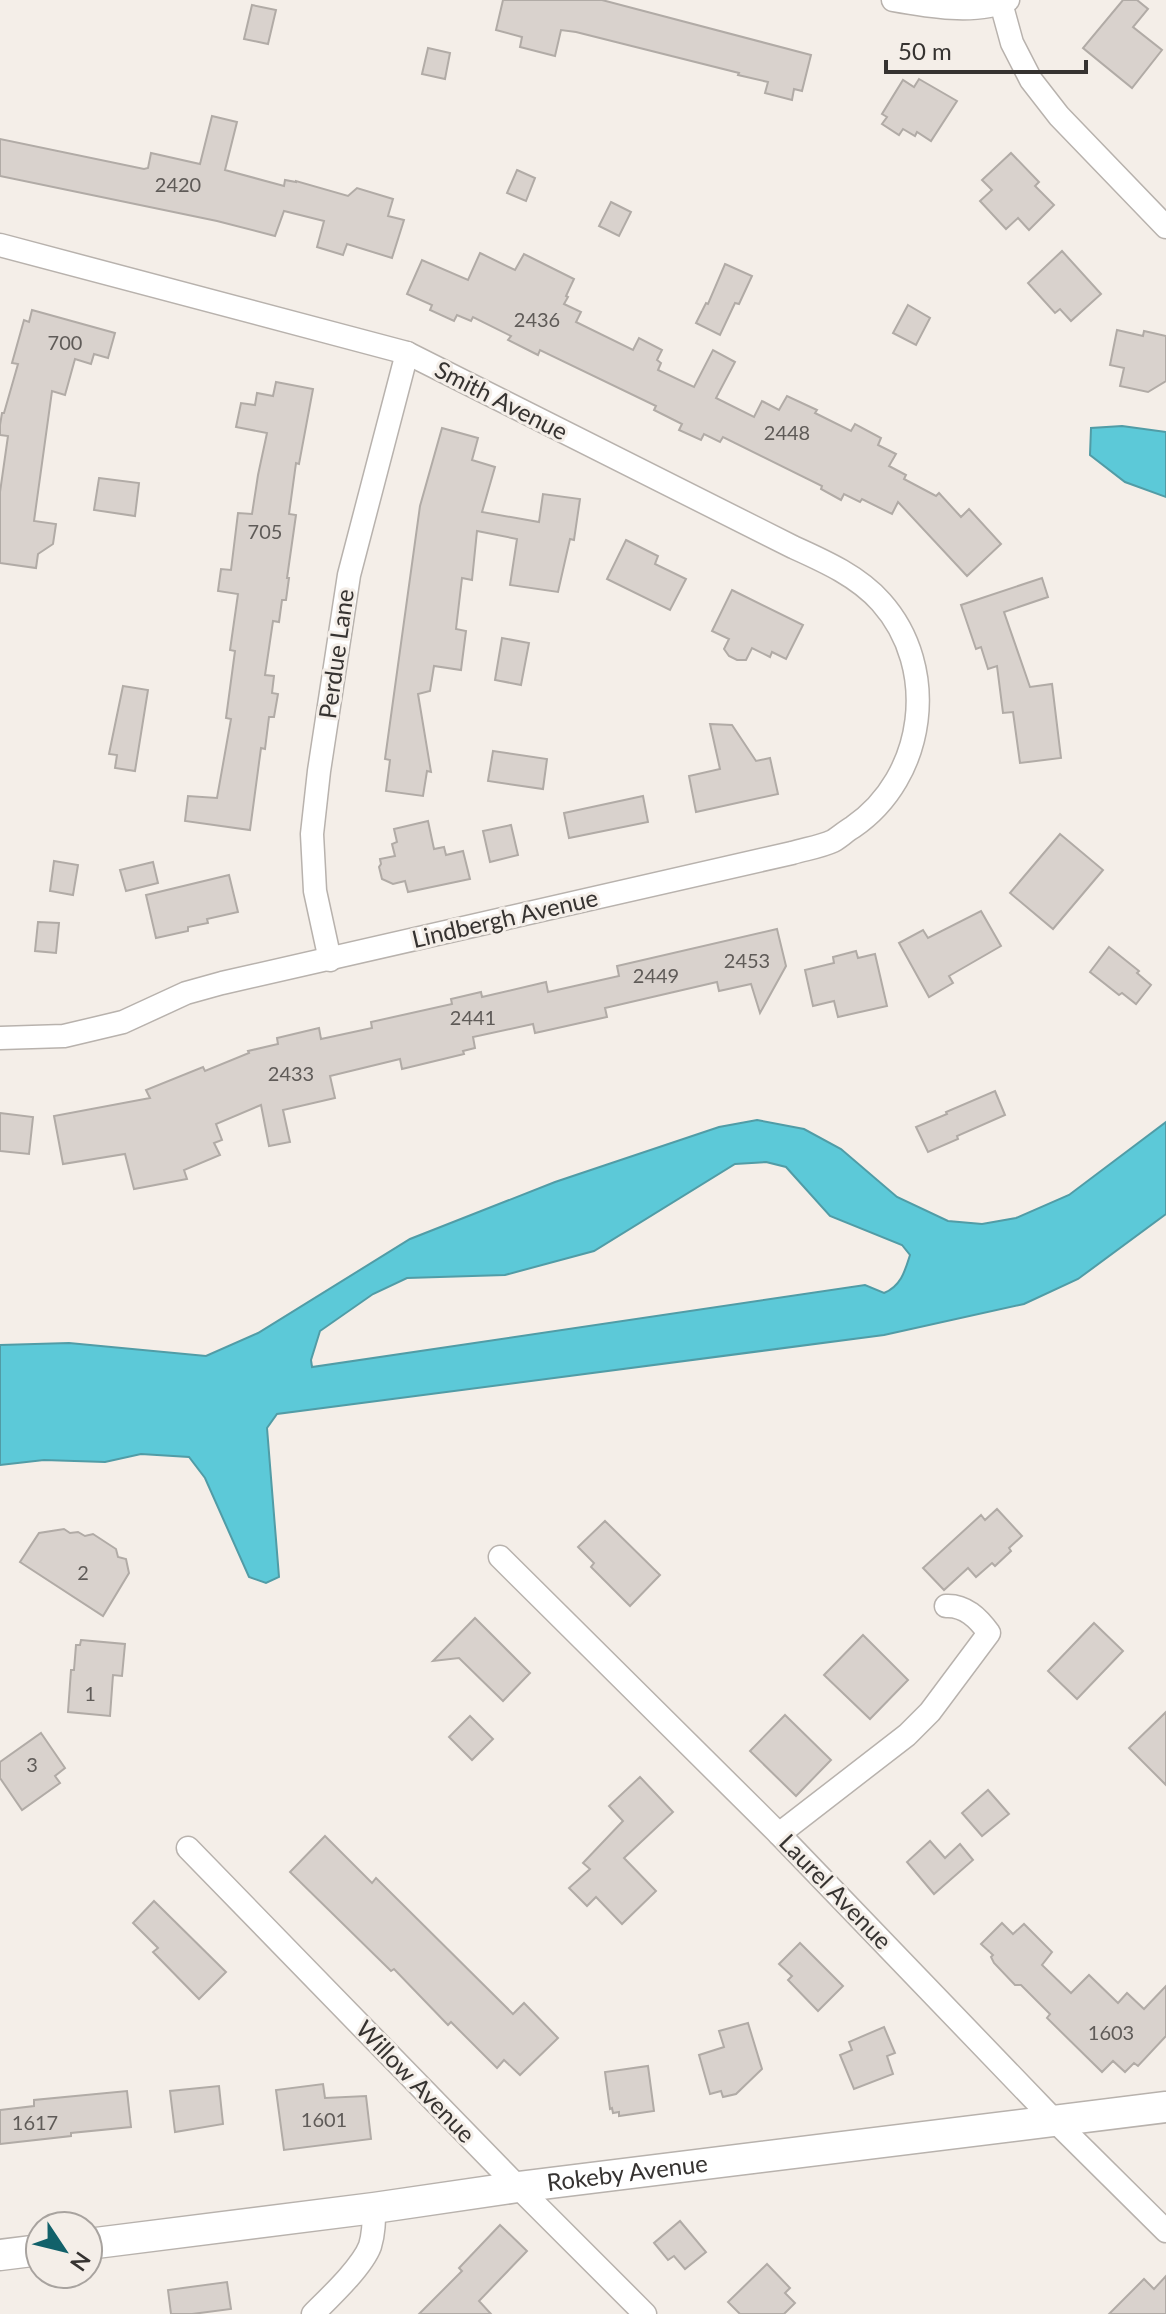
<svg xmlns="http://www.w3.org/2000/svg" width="1166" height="2314" font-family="Lato,sans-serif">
<rect width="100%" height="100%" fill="#f4eee8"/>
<g fill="#5cc9d8" stroke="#519ca6" stroke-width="2" fill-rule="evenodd">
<polygon points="1122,426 1166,432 1166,497 1125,482 1090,455 1091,428"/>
<path d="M757 1120 804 1129 841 1149 897 1197 948 1221 982 1224 1016 1218 1069 1195 1166 1122V1214L1078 1279 1024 1304 884 1335 277 1414 267 1428 279 1577 266 1583 249 1577 205 1478 189 1457 141 1454 105 1462 44 1460 0 1465V1345L69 1343 206 1356 258 1333 410 1239 555 1182 719 1127ZM766 1162 786 1167 830 1216 902 1245 910 1255C905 1271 901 1286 884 1293L865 1285 312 1367 311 1360 320 1331 373 1294 407 1278 505 1275 594 1251 735 1164Z"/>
</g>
<g fill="#d9d2cd" stroke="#b1aba6" stroke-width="2">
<polygon points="503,0 602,0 811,55 802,91 794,89 792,100 765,93 768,82 738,75 739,73 576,32 561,30 555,56 520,47 522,37 496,30"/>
<polygon points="1123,0 1137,0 1148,9 1133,27 1162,50 1132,88 1083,48"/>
<polygon points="252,5 276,10 268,44 244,39"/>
<polygon points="428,48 450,53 445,79 422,74"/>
<polygon points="919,79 957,101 931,141 917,132 915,136 903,129 899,135 882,124 887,117 882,114 903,80 914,87"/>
<polygon points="212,116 237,122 225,170 284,186 285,180 296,182 296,181 348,196 357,188 393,199 388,216 404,220 392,258 347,244 343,255 317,247 324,221 284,211 275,236 217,221 0,176 0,139 144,169 148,168 151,153 200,164"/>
<polygon points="1011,153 1039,182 1035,186 1054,205 1029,230 1018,218 1006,229 980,201 992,190 982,180"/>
<polygon points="517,170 535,178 526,201 507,193"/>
<polygon points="611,202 631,212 619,236 599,226"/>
<polygon points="1062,251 1101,294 1071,321 1060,309 1055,313 1028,283"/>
<polygon points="480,253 515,270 524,254 574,279 566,296 568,297 564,304 581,312 576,322 633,350 639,338 662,350 657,360 661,363 658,370 694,387 713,350 735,362 716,398 754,417 762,401 779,410 787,396 817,410 815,413 851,431 855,424 881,438 878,445 896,454 889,466 906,475 904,479 936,496 939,493 961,517 969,509 1001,544 967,576 898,502 892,514 862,499 860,502 844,494 841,500 821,489 822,486 723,437 720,442 704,434 701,440 679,430 682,424 654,410 656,406 540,350 538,355 508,340 511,336 473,317 471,321 457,315 454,321 430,310 432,305 407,294 422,260 468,280"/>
<polygon points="725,264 752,276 739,304 735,303 720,335 696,323 706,303 708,304"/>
<polygon points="908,305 930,318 916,345 893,333"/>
<polygon points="32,310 115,333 108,358 94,354 91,364 75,359 65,395 52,391 34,521 56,524 53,544 38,554 36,568 0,563 0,492 8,436 0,435 0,425 2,413 4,413 18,364 12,363 24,320 29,322"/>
<polygon points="1117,330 1143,336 1144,331 1166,336 1166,381 1148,392 1120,386 1124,368 1110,365"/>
<polygon points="276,382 313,389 299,464 296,463 289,514 296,515 287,578 289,578 286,600 282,600 279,622 273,621 265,675 274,676 272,693 278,694 274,717 269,717 265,749 261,748 250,830 185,821 188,796 217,798 231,719 226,718 235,651 230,650 238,594 218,591 221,569 231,570 238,513 252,514 258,475 267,433 236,427 241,403 255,405 257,393 273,396"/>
<polygon points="442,428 478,438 472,460 495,467 482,512 539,522 543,494 580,499 574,540 570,539 558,592 510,585 517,539 477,531 472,580 462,578 456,629 466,631 461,670 434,666 430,691 418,694 431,772 427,771 423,796 386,791 390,760 385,759 420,506"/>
<polygon points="99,478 139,483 135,516 94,510"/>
<polygon points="626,540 658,556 655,564 686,579 670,610 607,579"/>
<polygon points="1042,578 1048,597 1004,612 1030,687 1052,684 1061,758 1020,763 1013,712 1003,713 997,666 988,669 981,647 976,649 961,605"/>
<polygon points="732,590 803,625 786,659 772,652 770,657 752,648 746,660 737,660 729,656 724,649 729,639 712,631"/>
<polygon points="502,638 529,643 521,685 495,680"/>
<polygon points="123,686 148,690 135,771 115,768 117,755 109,754"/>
<polygon points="710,724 732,725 756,761 770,758 778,794 696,812 689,776 720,769"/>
<polygon points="493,751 547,759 543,789 488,781"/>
<polygon points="643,796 648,822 569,838 564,813"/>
<polygon points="428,821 434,849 444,847 446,855 463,851 470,879 408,892 405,881 393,884 382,879 379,867 381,864 380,859 395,856 392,844 397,842 394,829"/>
<polygon points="511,825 518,855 490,862 483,831"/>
<polygon points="1060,834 1103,870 1053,929 1010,893"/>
<polygon points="54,861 78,865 73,895 50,891"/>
<polygon points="153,862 158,883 126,891 120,870"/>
<polygon points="229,875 238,912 207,919 208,923 188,927 188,931 156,938 146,895"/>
<polygon points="981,911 1001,946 949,976 953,983 929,997 899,943 923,930 928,938"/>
<polygon points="38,922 59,923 56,953 35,951"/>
<polygon points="777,929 786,966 760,1013 751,984 719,991 717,982 605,1008 607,1017 535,1033 533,1024 473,1037 475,1048 463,1051 464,1054 402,1069 400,1059 330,1076 335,1098 283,1110 290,1142 269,1146 261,1105 216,1124 222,1140 214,1143 220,1155 184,1170 187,1179 134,1189 125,1154 63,1164 54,1116 150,1098 146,1090 203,1067 205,1071 249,1053 248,1051 278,1044 277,1038 319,1028 321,1039 372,1028 371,1022 452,1004 451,999 481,992 482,997 546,982 548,992 619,976 617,966"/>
<polygon points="1109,947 1139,971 1137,973 1151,985 1136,1004 1122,993 1119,995 1090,972"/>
<polygon points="856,951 858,958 875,954 887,1006 838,1017 834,1001 813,1006 805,970 834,963 833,957"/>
<polygon points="995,1091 1005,1115 957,1136 958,1139 928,1152 916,1127 947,1114 946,1112"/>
<polygon points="0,1113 33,1117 29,1154 0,1151"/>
<polygon points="997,1509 1022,1536 1009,1548 1011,1551 995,1566 992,1563 976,1577 968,1568 944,1590 923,1568 981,1515 985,1520"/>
<polygon points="605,1521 660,1575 630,1606 591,1567 594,1563 578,1547"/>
<polygon points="64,1529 70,1533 78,1532 85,1536 93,1534 116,1549 118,1557 126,1559 129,1573 103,1616 20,1562 39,1533"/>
<polygon points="475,1618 530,1673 503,1701 459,1658 433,1661"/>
<polygon points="1094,1623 1123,1651 1077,1699 1048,1671"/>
<polygon points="863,1635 908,1680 870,1719 824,1675"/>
<polygon points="81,1640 125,1644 122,1676 113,1675 110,1716 68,1712 71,1670 74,1670 76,1645 80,1645"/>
<polygon points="1166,1712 1166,1785 1129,1748"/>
<polygon points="785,1715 831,1760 796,1796 750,1751"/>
<polygon points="470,1716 493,1739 472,1760 449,1737"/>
<polygon points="41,1733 65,1768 55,1776 60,1783 22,1810 0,1778 0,1762"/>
<polygon points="640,1777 673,1812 624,1858 656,1891 622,1924 596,1897 587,1906 569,1888 590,1869 583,1863 623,1821 609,1806"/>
<polygon points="988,1790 1009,1814 982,1836 962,1813"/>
<polygon points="325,1836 372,1883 376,1878 513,2014 524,2003 558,2038 520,2075 504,2060 497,2068 451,2022 448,2025 394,1969 391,1971 290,1872"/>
<polygon points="930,1841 945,1858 960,1844 973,1860 934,1894 907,1862"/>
<polygon points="154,1901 226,1972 199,1999 153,1952 158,1948 133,1923"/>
<polygon points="1002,1923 1013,1934 1024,1924 1052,1952 1042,1965 1071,1993 1089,1975 1118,2003 1127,1993 1144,2009 1166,1986 1166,2036 1138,2066 1134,2063 1125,2072 1113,2061 1102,2072 1047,2018 1050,2014 1021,1985 1015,1985 994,1963 991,1957 993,1955 981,1944"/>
<polygon points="800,1943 843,1986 818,2011 788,1980 792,1976 779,1964"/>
<polygon points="748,2023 762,2069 736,2094 723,2097 721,2091 710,2094 699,2055 724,2047 719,2031"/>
<polygon points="884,2027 895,2053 887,2056 893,2074 854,2089 840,2055 852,2050 849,2042"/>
<polygon points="648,2066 654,2111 619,2116 619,2112 613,2113 612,2108 610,2109 605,2072"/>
<polygon points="323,2084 325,2098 366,2096 371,2139 284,2150 276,2090"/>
<polygon points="219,2086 223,2124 175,2132 170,2091"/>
<polygon points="127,2091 131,2127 71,2133 71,2136 0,2144 0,2110 34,2106 34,2100"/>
<polygon points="680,2221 706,2252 685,2269 674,2256 668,2260 654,2243"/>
<polygon points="500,2225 527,2251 479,2301 491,2314 419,2314 462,2271 459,2268"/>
<polygon points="767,2264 790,2288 785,2293 795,2303 784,2314 740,2314 728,2302"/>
<polygon points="1166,2276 1166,2314 1109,2314 1144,2279 1154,2289"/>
<polygon points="227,2282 231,2309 192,2314 171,2314 168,2290"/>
</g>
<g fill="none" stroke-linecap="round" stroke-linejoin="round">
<g stroke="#b8b2ad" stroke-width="25">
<g id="street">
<path d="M893 0C926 6 977 15 1008 0"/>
<polyline points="1001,3 1012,43 1031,80 1059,116 1166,227"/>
<path d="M0 245 407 353 793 547C824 561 858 576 881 602 940 668 926 777 853 827 846 831 840 837 833 841 820 847 805 849 792 853L222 983 186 993 123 1022 64 1036 0 1038"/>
<polyline points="330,960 315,891 312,834 319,771 349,575 407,353"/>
<polyline points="500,1557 779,1834 1055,2121 1166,2231"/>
<path d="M779 1834 907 1735 930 1712 989 1633C978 1618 965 1605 946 1606"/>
<polyline points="188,1848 518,2187 645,2314"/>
<path d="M313 2314C330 2297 362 2267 370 2246 374 2233 374 2221 374 2208"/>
</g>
</g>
<g stroke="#b8b2ad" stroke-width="33">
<g id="secondary">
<path id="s1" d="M88 2244 374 2208 518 2187 1166 2107"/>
<polyline points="0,2255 40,2250"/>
</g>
</g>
<use href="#street" stroke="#fff" stroke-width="22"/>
<use href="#secondary" stroke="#fff" stroke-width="30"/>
</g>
<g text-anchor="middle" stroke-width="6" stroke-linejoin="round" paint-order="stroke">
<g font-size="20" fill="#5f5b58">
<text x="178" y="192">2420</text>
<text x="537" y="327">2436</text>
<text x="65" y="350">700</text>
<text x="787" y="440">2448</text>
<text x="265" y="539">705</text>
<text x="747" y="968">2453</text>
<text x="656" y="983">2449</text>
<text x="473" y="1025">2441</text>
<text x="291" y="1081">2433</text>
<text x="83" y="1580">2</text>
<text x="90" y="1701">1</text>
<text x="32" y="1772">3</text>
<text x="1111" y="2040">1603</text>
<text x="324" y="2127">1601</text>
<text x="35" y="2130">1617</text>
</g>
<g font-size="24" fill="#363331" stroke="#f4eee8">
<text transform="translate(501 401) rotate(27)" y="8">Smith Avenue</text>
<text transform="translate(337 654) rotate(-82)" y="8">Perdue Lane</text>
<text transform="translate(505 919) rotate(-13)" y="8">Lindbergh Avenue</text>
<text transform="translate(835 1892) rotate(46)" y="8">Laurel Avenue</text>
<text transform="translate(415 2082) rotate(46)" y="8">Willow Avenue</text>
<text dy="8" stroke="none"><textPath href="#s1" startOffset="544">Rokeby Avenue</textPath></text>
</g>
</g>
<g transform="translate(64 2250) rotate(125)"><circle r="38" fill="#f4eee8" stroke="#a8a39f" stroke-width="2"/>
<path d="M0-6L14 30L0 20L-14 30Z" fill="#12616a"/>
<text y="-12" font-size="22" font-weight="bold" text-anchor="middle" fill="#363331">N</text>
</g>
<path d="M886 60v12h200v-12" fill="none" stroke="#363331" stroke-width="4"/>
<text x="898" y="60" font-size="24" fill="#363331" stroke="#f4eee8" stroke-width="6" paint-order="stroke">50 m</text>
</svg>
